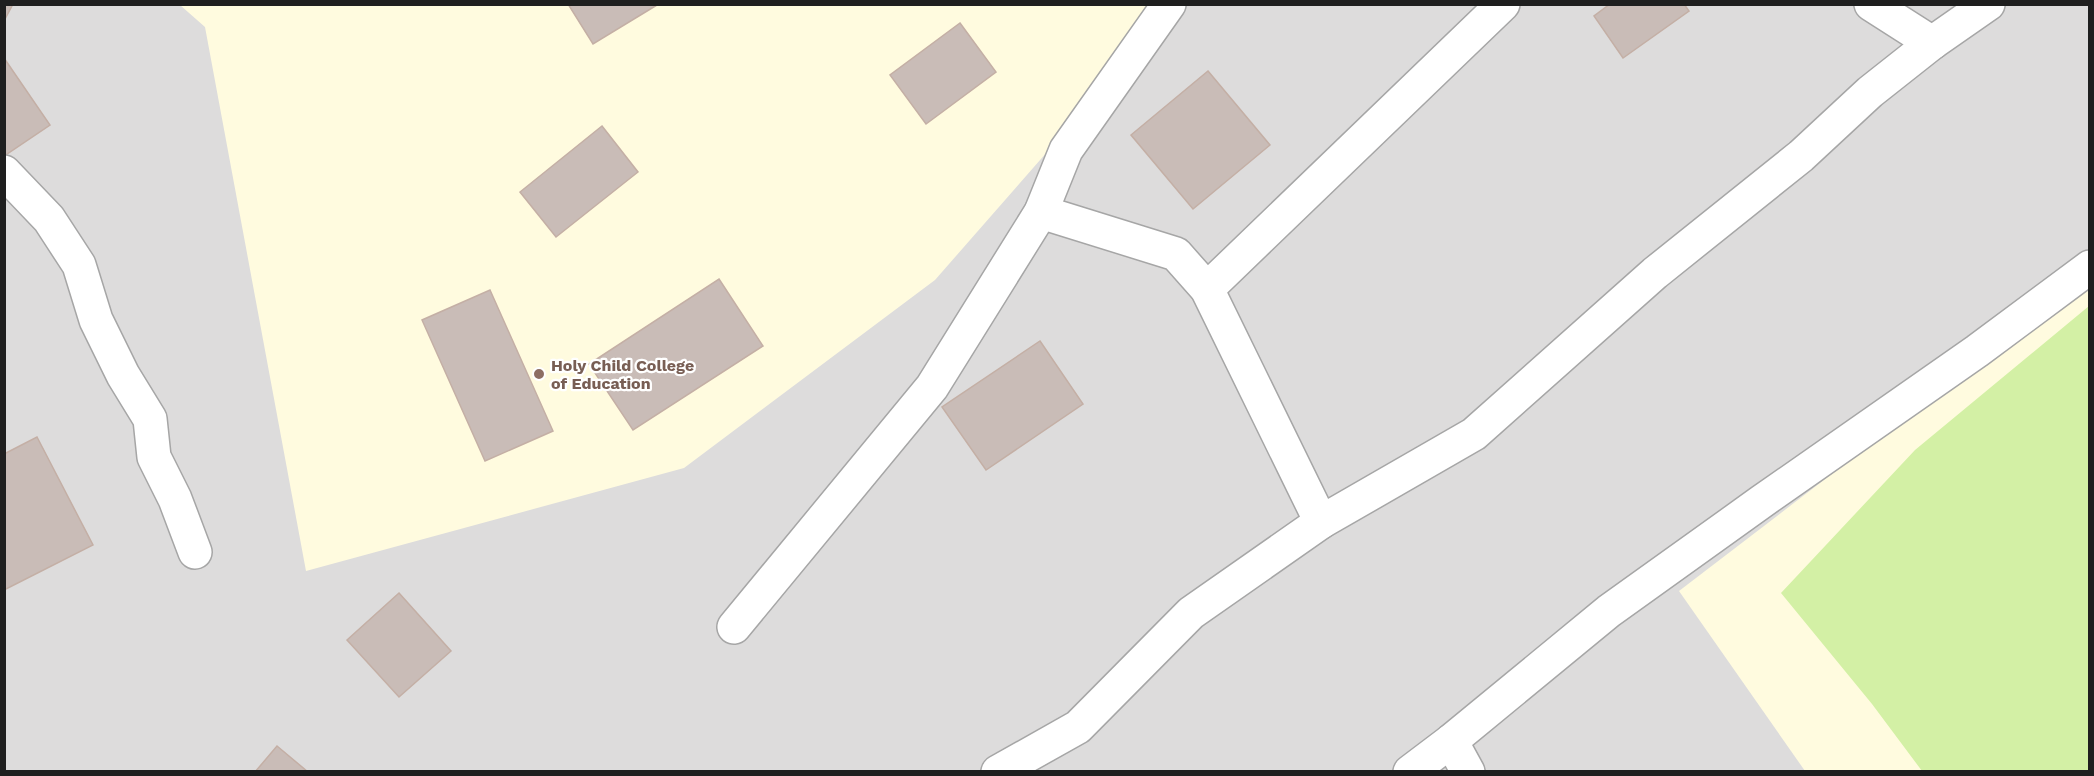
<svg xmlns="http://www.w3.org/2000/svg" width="2094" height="776" font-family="'Work Sans',sans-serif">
<rect width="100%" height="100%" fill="#f1ebe4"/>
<rect fill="#dddcdc" x="5" y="5" width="2084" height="766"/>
<g fill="#fffbdf">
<polygon points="180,5 1154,5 1138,48 935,280 684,468 306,571 205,27"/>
<polygon points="2089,277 2089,771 1805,771 1679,591"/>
</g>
<polygon fill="#d3f0a5" points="2089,306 2089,771 1922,771 1872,704 1781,593 1915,450"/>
<g fill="#c9bcb7" stroke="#c4afa5" stroke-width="1.5">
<polygon points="4,4 13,4 4,21"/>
<polygon points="568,4 657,4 657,5 593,44"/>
<polygon points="1610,4 1684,4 1689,11 1623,58 1594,16"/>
<polygon points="960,23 996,72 926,124 890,75"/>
<polygon points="4,58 50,125 4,156"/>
<polygon points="1208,71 1270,145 1193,209 1131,135"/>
<polygon points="602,126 638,172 556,237 520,192"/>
<polygon points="719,279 763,346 633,430 589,364"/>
<polygon points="490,290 553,431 485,461 422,320"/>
<polygon points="1040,341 1083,404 986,470 942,407"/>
<polygon points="37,437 93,545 4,590 4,454"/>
<polygon points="399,593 451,651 399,697 347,640"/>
<polygon points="277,746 308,772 255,772"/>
</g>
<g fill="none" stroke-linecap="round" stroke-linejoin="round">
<g stroke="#a6a6a6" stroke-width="36">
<g id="minor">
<polyline points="1871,4 1932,43"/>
<polyline points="4,172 49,219 79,265 96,320 123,375 150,419 154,457 175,499 195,552"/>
<polyline points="1041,212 1176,254 1207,289 1321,522"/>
<polyline points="1207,289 1503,4"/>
<polyline points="734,627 932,387 1041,212 1066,150 1169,4"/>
<polyline points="1451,741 1468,772"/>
<polyline points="998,772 1078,727 1191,613 1321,522 1474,434 1655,273 1801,156 1870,92 1932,43 1988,4"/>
<polyline points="1410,772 1451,741 1609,611 1761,502 1977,351 2090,267"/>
</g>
</g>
<use href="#minor" stroke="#fff" stroke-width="33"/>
</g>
<circle fill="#8d6e63" stroke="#fff" stroke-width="2" cx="539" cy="374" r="6"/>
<g text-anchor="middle" stroke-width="4.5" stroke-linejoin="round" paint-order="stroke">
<g font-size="16" font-weight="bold" fill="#785e54" stroke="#fff" text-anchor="start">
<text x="551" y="371">Holy Child College<tspan x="551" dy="18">of Education</tspan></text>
</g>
</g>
<rect width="2094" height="776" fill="none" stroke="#1f1f1f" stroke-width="12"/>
</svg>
